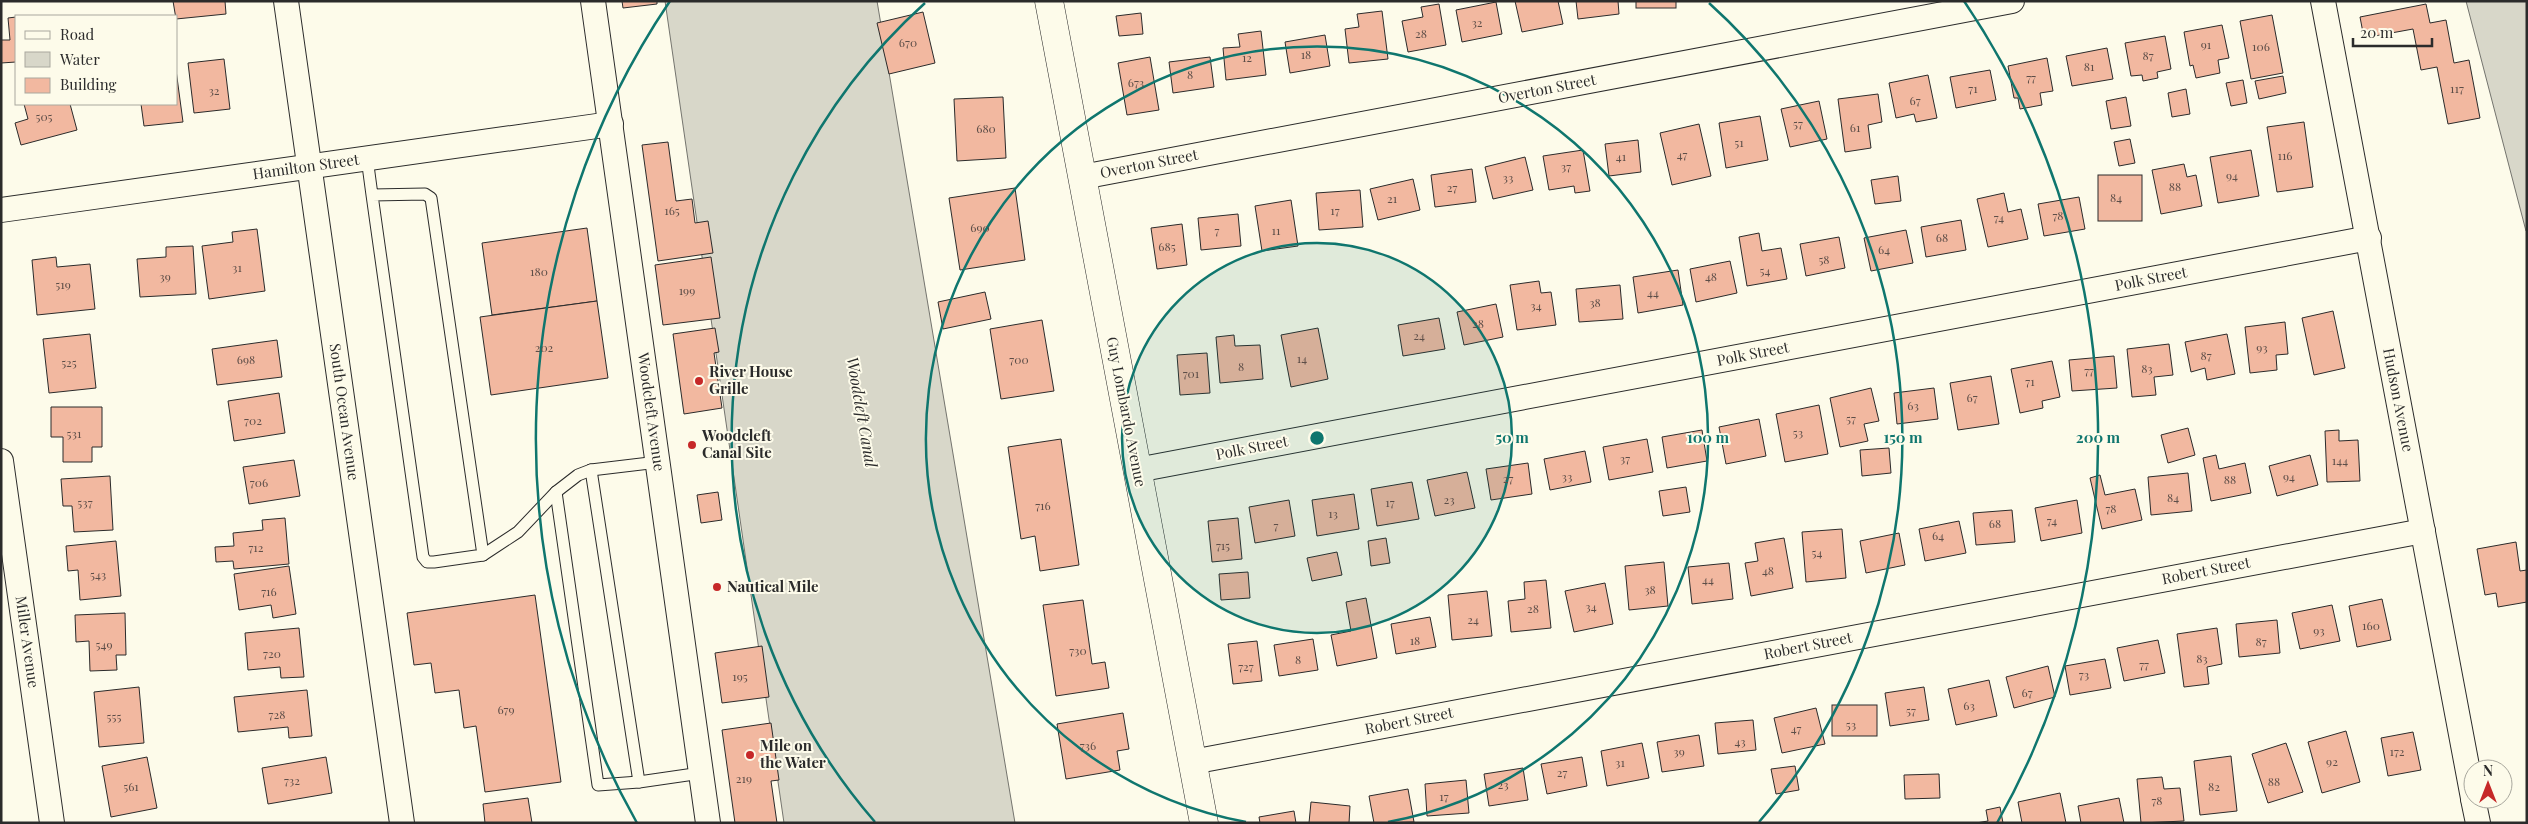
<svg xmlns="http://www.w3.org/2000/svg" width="2528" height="824" font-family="'Playfair Display',serif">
<rect width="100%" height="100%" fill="#fdfbea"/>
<g fill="#d8d7c9" stroke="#74746e">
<polygon points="665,1 877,1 1015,823 784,823"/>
<polygon points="2466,1 2527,1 2527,232 2526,231"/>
</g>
<g fill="#f2b8a0" stroke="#2b2b2b">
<polygon points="173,1 225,1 226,14 176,19"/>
<polygon points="622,1 657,1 657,4 623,8"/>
<polygon points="1515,1 1558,1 1563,24 1522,32"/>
<polygon points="1576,1 1618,1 1619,14 1578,19"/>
<rect x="1636" y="1" width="40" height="7"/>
<polygon points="1496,2 1502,34 1462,42 1456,10"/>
<polygon points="1439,4 1446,45 1408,52 1402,21 1423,17 1421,7"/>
<polygon points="2426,4 2430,23 2446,20 2454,63 2469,60 2480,118 2448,124 2437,67 2421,70 2413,29 2364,38 2360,17"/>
<polygon points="1382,11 1388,59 1349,63 1345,29 1359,27 1357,14"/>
<polygon points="923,12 935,63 889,74 877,23"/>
<polygon points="1141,13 1143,34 1119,36 1116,16"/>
<polygon points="2272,15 2283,73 2251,79 2240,21"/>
<polygon points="16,17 16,62 1,63 1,40 10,40 8,18"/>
<polygon points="2222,25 2229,58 2218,60 2220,73 2196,78 2193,65 2190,66 2184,32"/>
<polygon points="1261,31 1266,75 1226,80 1223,48 1240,47 1238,34"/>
<polygon points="1325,35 1330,66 1290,73 1285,42"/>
<polygon points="2165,36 2171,69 2157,72 2158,78 2143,81 2142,75 2131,76 2125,43"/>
<polygon points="2107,48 2113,79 2072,86 2066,56"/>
<polygon points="1150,57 1159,110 1127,115 1118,63"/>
<polygon points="1210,57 1214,87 1173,93 1169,62"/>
<polygon points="2047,58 2053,91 2040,93 2042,105 2020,109 2018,98 2014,98 2008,66"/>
<polygon points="224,59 230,109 194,113 188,63"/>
<polygon points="176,70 183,122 144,126 141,104 176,104"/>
<polygon points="1990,70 1996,100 1956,108 1950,77"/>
<polygon points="1928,75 1937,118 1916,122 1914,114 1896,118 1889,83"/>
<polygon points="2283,76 2286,93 2259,99 2255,81"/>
<polygon points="2243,80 2247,103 2231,106 2226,83"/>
<polygon points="2186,89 2190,114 2172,117 2168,93"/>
<polygon points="1878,94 1882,122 1868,125 1871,148 1845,152 1838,99"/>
<polygon points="1003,97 1006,158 957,161 954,99"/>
<polygon points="2126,97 2131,126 2111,129 2106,101"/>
<polygon points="1819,101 1827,139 1790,147 1781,109"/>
<polygon points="24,104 70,104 77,130 21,145 15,123 28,119"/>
<polygon points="1760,116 1768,160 1726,168 1719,123"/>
<polygon points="2304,122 2313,187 2277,192 2267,127"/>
<polygon points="1699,124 1711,176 1672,185 1660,133"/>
<polygon points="2130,139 2135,163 2119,166 2114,142"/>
<polygon points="1638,140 1641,172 1609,176 1605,144"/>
<polygon points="668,142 676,201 692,199 695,223 708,221 713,253 658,261 642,145"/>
<polygon points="1583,150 1590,191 1575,193 1574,186 1549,190 1543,156"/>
<polygon points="2251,150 2259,196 2218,203 2210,157"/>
<polygon points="1525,157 1533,190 1493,199 1485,167"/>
<polygon points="2184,164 2187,177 2196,175 2202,206 2161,214 2152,170"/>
<polygon points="1472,169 1476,202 1435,207 1431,175"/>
<rect x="2098" y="175" width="44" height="46"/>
<polygon points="1898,176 1901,201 1875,204 1871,180"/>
<polygon points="1413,179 1420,210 1378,220 1370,189"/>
<polygon points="1015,188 1025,260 960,270 949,198"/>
<polygon points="1360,190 1363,227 1319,230 1316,193"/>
<polygon points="2004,193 2008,212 2021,209 2028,239 1988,247 1977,199"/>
<polygon points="2079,197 2085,229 2044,236 2038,204"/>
<polygon points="1291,200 1298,246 1262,251 1255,206"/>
<polygon points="1238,214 1241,246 1201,250 1198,218"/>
<polygon points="1961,220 1966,250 1926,257 1921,227"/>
<polygon points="1182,224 1187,265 1157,269 1151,228"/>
<polygon points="587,228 597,301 492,315 482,243"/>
<polygon points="257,229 265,291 209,299 202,246 233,242 232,232"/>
<polygon points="1906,230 1913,263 1871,271 1864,238"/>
<polygon points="1759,233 1762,251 1781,248 1787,279 1747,286 1739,237"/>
<polygon points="1839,237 1845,268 1806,276 1800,244"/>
<polygon points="193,246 196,294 140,297 137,259 166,257 166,247"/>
<polygon points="56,257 57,267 90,264 95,309 37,315 32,260"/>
<polygon points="711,257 720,318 663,325 655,265"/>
<polygon points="1730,261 1737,293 1696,302 1690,269"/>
<polygon points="1678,270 1683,305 1638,313 1633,277"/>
<polygon points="1539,281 1541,293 1551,292 1556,325 1517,330 1510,285"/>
<polygon points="1620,285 1623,319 1579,322 1576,289"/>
<polygon points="985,292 991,319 943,329 938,302"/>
<polygon points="597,301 608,378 491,395 480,317"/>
<polygon points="1496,304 1503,337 1464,345 1457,312"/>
<polygon points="2333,311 2345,368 2314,375 2302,318"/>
<polygon points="1439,318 1445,349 1403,356 1398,325"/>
<polygon points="1042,320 1054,391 1001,399 990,329"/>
<polygon points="2285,322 2288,354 2276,355 2277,370 2250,373 2245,327"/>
<polygon points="715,328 719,352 714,353 722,408 684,414 673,334"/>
<polygon points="1318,328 1328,379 1291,387 1281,335"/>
<polygon points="90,334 96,388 49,393 43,339"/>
<polygon points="2227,334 2235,374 2207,380 2205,368 2191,372 2185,342"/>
<polygon points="1234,335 1235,346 1260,345 1263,379 1220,383 1216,337"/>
<polygon points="277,340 282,377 217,385 212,349"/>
<polygon points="2169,344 2173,375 2154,377 2156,395 2132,397 2127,349"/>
<polygon points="1207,353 1210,393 1180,395 1177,355"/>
<polygon points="2114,356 2117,388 2072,391 2069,360"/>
<polygon points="2052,361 2060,397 2042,401 2043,408 2020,413 2011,369"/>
<polygon points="1991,376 1999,424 1958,430 1950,383"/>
<polygon points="1871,388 1879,421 1864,424 1868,441 1840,447 1830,398"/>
<polygon points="1934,388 1938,419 1897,424 1894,393"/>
<polygon points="279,393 285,433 234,441 228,401"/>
<polygon points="1819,405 1828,454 1785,462 1776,414"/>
<polygon points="51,407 102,407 102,447 92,447 92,462 63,462 63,437 51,437"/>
<polygon points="1759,419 1766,456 1726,464 1719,427"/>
<polygon points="2188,428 2195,455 2168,463 2161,435"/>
<polygon points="1702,430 1707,461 1667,468 1662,437"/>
<polygon points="2339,430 2339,441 2358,440 2360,481 2327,482 2325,431"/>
<polygon points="1061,439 1079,565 1040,571 1035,536 1021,539 1008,447"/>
<polygon points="1647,439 1653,472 1609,480 1603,447"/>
<polygon points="1889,448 1891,473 1862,476 1860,450"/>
<polygon points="1585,451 1591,482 1550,490 1544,459"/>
<polygon points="2216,455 2219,469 2245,463 2251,493 2211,501 2203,458"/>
<polygon points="2310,455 2318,485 2277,496 2269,466"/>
<polygon points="294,460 300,496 249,504 243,467"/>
<polygon points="1528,463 1532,494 1491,500 1486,469"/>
<polygon points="1467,472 1475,508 1435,516 1427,480"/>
<polygon points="2188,473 2192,511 2151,515 2148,477"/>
<polygon points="2100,475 2105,495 2135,489 2142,520 2102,529 2090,478"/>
<polygon points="110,476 113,530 74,532 72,506 63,506 61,479"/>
<polygon points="1412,482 1419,519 1377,526 1371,489"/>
<polygon points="1686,487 1690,512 1663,516 1659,491"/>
<polygon points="718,492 722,520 701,523 697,495"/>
<polygon points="1354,494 1359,529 1317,536 1312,500"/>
<polygon points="1289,500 1295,536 1255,543 1249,507"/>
<polygon points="2077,500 2082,533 2041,541 2035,508"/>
<polygon points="2012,510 2015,542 1976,545 1973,513"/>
<polygon points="285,518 289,564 234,569 233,561 216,562 215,547 234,546 233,533 263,530 262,520"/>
<polygon points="1238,518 1242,559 1212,562 1208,521"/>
<polygon points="1959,521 1966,553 1925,561 1919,529"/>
<polygon points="1842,529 1846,578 1806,582 1802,532"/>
<polygon points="1899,533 1905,565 1866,573 1860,541"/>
<polygon points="1386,538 1390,563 1371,566 1368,541"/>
<polygon points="1784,538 1793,588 1751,596 1745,563 1758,561 1755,543"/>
<polygon points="116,541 121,596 80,600 78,570 68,571 66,546"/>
<polygon points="2516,542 2520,571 2527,570 2527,602 2498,607 2496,593 2485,595 2477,549"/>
<polygon points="1337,552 1342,575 1312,581 1307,558"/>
<polygon points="1664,562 1668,606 1629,610 1625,566"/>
<polygon points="1729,563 1733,599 1692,604 1688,567"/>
<polygon points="289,566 296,614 273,618 271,605 239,610 234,574"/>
<polygon points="1248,572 1250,598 1221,600 1219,574"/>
<polygon points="1546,580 1551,628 1511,632 1508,601 1525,599 1524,582"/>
<polygon points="1605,583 1613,624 1574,632 1565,591"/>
<polygon points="1487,591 1492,636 1452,640 1448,595"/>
<polygon points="535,595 561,782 485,792 476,726 464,728 459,690 435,693 431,663 414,665 407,613"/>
<polygon points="1366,598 1377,658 1337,666 1331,635 1351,631 1346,602"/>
<polygon points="2382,599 2391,640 2357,647 2349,606"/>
<polygon points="1083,600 1092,664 1105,662 1109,688 1056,696 1043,605"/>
<polygon points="2332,605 2340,641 2300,649 2292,613"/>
<polygon points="125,613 126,655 116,655 117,670 90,671 89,641 76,642 75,615"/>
<polygon points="1430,617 1436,647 1396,654 1391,624"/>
<polygon points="2277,620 2280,653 2239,657 2236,624"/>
<polygon points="299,628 304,677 281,678 280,667 248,670 245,633"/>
<polygon points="2217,628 2222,664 2207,667 2209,684 2184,687 2177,634"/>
<polygon points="1313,639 1318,670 1279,676 1274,645"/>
<polygon points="2158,640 2165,673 2124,681 2117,648"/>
<polygon points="1257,641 1262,681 1233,684 1228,644"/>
<polygon points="762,646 769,697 722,703 715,653"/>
<polygon points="2105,659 2111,688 2070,695 2065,666"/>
<polygon points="2048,666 2055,697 2014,708 2006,677"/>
<polygon points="1989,680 1997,716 1956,725 1948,689"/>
<polygon points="139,687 144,743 99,747 94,692"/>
<polygon points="1924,687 1929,720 1890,726 1885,693"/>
<polygon points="307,690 312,736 289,738 288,727 238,732 234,697"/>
<rect x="1832" y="705" width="45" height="31"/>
<polygon points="1816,708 1825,744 1782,753 1774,718"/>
<polygon points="1123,713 1129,749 1117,751 1120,770 1066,779 1057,724"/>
<polygon points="1753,720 1756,750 1718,754 1715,723"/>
<polygon points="771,723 779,780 771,781 777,823 735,823 722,730"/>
<polygon points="2346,731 2360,782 2322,793 2308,742"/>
<polygon points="2413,732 2421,770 2388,776 2381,738"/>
<polygon points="1699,735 1704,766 1662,772 1657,742"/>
<polygon points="1642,743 1649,778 1607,786 1601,751"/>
<polygon points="2286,743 2303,792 2268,803 2252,754"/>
<polygon points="2231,756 2237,811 2200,815 2194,761"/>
<polygon points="147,757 157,808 111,817 102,766"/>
<polygon points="326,757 332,793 268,804 262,768"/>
<polygon points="1582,757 1587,786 1547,794 1541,764"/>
<polygon points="1795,766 1799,790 1776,794 1771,769"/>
<polygon points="1523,768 1528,800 1489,806 1484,774"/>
<polygon points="1939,774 1940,798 1905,799 1904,775"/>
<polygon points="2162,777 2164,789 2180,788 2184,821 2141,823 2137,779"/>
<polygon points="1466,780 1469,813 1427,816 1425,784"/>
<polygon points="1408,789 1414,822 1374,823 1369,796"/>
<polygon points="2060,793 2066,823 2022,823 2018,802"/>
<polygon points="528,798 532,823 485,823 483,804"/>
<polygon points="2119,798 2124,823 2081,823 2078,806"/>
<polygon points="1311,802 1350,806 1349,823 1309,823"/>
<polygon points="2000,807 2003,823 1976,823 1988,821 1986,810"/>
<polygon points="1294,811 1296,823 1260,823 1259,817"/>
</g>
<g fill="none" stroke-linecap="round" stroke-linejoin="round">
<g stroke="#2b2b2b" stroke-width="13">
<g id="service">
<polyline points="367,158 372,195 423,557 427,562 434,562 483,555 431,198 425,194 372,195"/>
<polyline points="591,470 639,782"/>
<polyline points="556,492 598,785 639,782 701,773"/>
<polyline points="483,555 518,532 556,492 578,475 591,470 658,462"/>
</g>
</g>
<g stroke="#2b2b2b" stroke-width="26">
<g id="minor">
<polyline points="286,1 402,823"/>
<polyline points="593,1 708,823"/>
<polyline points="2323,1 2473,798"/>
<polyline points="1082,177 2012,1"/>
<polyline points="1,210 611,124"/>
<polyline points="1,461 52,823"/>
<polyline points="1137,470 2369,238"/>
<polyline points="1192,762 2423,531"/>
<polyline points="2473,799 2478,823"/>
</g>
</g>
<g stroke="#2b2b2b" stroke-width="29">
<polyline id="tertiary" points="1049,1 1204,823"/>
</g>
<use href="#service" stroke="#fdfbea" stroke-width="11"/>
<use href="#minor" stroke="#fdfbea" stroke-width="24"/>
<use href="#tertiary" stroke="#fdfbea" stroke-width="28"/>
</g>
<circle cx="1317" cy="438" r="195" fill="#0f766e" fill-opacity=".12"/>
<g fill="none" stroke="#0f766e" stroke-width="2.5">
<circle cx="1317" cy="438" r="195"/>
<path d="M1246 822A391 391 0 1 1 1388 822"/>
<path d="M875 822A586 586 0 0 1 925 3M1709 3A586 586 0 0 1 1759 822"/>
<path d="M637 823A781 781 0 0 1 670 1M1964 1A781 781 0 0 1 1997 823"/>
</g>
<g fill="#c62828" stroke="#fdfbea" stroke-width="2">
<circle cx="699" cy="381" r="5"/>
<circle cx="692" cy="445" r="5"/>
<circle cx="717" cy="587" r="5"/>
<circle cx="750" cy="755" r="5"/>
</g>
<g text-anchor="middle" stroke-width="4" stroke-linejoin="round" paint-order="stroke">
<g font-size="12" fill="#5d4e48">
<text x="1477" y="27">32</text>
<text x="1421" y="38">28</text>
<text x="908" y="47">670</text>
<text x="2206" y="49">91</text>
<text x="2261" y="51">106</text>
<text x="1306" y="59">18</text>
<text x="2148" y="60">87</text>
<text x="1247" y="62">12</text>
<text x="2089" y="71">81</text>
<text x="1190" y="79">8</text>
<text x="2031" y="82">77</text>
<text x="1136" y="87">673</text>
<text x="1973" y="93">71</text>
<text x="2457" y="93">117</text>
<text x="214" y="95">32</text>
<text x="1915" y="105">67</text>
<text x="44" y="121">505</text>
<text x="1798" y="128">57</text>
<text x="1855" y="132">61</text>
<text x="986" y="133">680</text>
<text x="1739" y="147">51</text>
<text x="1682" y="159">47</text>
<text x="2285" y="160">116</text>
<text x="1621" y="161">41</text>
<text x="1566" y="171">37</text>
<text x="2232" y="180">94</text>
<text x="1508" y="182">33</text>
<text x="2175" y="191">88</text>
<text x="1452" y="192">27</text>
<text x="2116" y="202">84</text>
<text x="1392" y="203">21</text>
<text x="672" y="215">165</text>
<text x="1335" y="215">17</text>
<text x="2058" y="220">78</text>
<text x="1999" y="222">74</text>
<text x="980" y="232">690</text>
<text x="1217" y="235">7</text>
<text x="1276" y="235">11</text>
<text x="1942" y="242">68</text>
<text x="1167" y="251">685</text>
<text x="1884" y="254">64</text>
<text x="1824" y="264">58</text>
<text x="237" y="272">31</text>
<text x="1765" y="275">54</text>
<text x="539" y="276">180</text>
<text x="165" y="281">39</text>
<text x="1711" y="281">48</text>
<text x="63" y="289">519</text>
<text x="687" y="295">199</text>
<text x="1653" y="297">44</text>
<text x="1595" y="307">38</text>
<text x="1536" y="310">34</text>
<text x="1478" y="328">28</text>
<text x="1419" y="340">24</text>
<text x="544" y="352">202</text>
<text x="2262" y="352">93</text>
<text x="2206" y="360">87</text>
<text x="1302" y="363">14</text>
<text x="246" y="364">698</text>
<text x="1019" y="364">700</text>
<text x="69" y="367">525</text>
<text x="1241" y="371">8</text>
<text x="2147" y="373">83</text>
<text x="2089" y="375">77</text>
<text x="1191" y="378">701</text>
<text x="2030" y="386">71</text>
<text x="1972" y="402">67</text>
<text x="1913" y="410">63</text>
<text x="1851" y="423">57</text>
<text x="253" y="425">702</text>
<text x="1798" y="437">53</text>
<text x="74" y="438">531</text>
<text x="1625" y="463">37</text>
<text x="2340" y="465">144</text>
<text x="1567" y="481">33</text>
<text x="2289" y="481">94</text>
<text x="1508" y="483">27</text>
<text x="2230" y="484">88</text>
<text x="259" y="487">706</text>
<text x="2173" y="502">84</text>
<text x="1449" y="504">23</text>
<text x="85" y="507">537</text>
<text x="1390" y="507">17</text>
<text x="1043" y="510">716</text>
<text x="2111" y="513">78</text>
<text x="1333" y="518">13</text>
<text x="2052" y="525">74</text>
<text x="1995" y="528">68</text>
<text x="1276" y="530">7</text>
<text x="1938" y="540">64</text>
<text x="1223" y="550">715</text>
<text x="256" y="552">712</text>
<text x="1817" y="557">54</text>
<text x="1768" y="575">48</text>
<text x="98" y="579">543</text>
<text x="1708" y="584">44</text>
<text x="1650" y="594">38</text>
<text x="269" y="596">716</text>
<text x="1591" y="611">34</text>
<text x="1533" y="613">28</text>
<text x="1473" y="624">24</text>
<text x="2371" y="630">160</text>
<text x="2319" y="635">93</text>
<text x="1415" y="645">18</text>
<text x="2261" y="646">87</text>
<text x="104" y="649">549</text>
<text x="1078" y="655">730</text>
<text x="272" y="658">720</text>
<text x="2202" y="663">83</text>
<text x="1298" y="664">8</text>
<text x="2144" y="669">77</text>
<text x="1246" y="671">727</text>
<text x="2084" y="679">73</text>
<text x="740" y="681">195</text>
<text x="2027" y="697">67</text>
<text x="1969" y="710">63</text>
<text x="506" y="714">679</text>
<text x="1911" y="715">57</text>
<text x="277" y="719">728</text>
<text x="114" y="721">555</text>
<text x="1851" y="729">53</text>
<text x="1796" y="733">47</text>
<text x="1740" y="746">43</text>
<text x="1088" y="750">736</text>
<text x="1679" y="756">39</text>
<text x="2397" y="756">172</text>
<text x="2332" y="766">92</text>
<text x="1620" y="767">31</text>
<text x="1562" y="777">27</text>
<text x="744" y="783">219</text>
<text x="292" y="785">732</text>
<text x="2274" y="786">88</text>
<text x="1503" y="789">23</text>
<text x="131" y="791">561</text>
<text x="2214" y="791">82</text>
<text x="1444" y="801">17</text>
<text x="2157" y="805">78</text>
</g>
<g font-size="15" fill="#2b2b2b" stroke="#fdfbea">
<text transform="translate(1547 89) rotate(-11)" y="5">Overton Street</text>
<text transform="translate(1149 164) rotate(-11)" y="5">Overton Street</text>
<text transform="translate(306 167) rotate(-8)" y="5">Hamilton Street</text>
<text transform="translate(2151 279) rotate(-11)" y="5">Polk Street</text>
<text transform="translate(1753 354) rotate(-11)" y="5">Polk Street</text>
<text transform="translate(2398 400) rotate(79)" y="5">Hudson Avenue</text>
<text transform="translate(344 412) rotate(82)" y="5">South Ocean Avenue</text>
<text transform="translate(651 412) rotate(82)" y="5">Woodcleft Avenue</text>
<text transform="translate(1126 412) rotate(79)" y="5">Guy Lombardo Avenue</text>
<text transform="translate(1252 448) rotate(-11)" y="5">Polk Street</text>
<text transform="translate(2206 571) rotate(-11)" y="5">Robert Street</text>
<text transform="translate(27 642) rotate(82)" y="5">Miller Avenue</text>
<text transform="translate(1808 646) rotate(-11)" y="5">Robert Street</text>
<text transform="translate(1409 721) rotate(-11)" y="5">Robert Street</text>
</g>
<g font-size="15" font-weight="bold" fill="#2b2b2b" stroke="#fdfbea" text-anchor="start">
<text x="709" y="377">River House<tspan x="709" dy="17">Grille</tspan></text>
<text x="702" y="441">Woodcleft<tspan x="702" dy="17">Canal Site</tspan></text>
<text x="727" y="592">Nautical Mile</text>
<text x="760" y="751">Mile on<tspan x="760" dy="17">the Water</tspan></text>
</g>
<g font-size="16" font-style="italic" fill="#2b2b2b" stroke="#fdfbea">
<text transform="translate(862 412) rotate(80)" y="6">Woodcleft Canal</text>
</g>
</g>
<circle cx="1317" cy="438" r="8" fill="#0f766e" stroke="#fdfbea" stroke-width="2.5"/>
<g font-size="15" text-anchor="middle" font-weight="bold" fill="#0f766e" stroke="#fdfbea" stroke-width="4" stroke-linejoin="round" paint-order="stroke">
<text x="1512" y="443">50 m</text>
<text x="1708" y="443">100 m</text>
<text x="1903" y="443">150 m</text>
<text x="2098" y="443">200 m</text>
</g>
<rect width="2528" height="824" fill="none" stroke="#2b2b2b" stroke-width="5"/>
<rect x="15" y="15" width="162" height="90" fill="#fdfbea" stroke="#a9a89e"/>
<rect x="25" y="31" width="25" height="8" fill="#fdfbea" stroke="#a9a89e"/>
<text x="60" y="40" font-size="15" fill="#2b2b2b">Road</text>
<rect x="25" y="52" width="25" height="15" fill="#d8d7c9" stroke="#a9a89e"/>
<text x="60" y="65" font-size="15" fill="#2b2b2b">Water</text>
<rect x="25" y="78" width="25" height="15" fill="#f2b8a0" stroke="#a9a89e"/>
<text x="60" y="90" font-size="15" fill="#2b2b2b">Building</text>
<g transform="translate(2488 784)"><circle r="24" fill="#fdfbea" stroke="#a9a89e"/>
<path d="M0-4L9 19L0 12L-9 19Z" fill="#c62828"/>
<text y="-8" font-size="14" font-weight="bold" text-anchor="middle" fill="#2b2b2b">N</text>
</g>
<path d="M2353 38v8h79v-8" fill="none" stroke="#2b2b2b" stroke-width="2.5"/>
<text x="2360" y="38" font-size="15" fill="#2b2b2b" stroke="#fdfbea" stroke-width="4" paint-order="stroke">20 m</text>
</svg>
